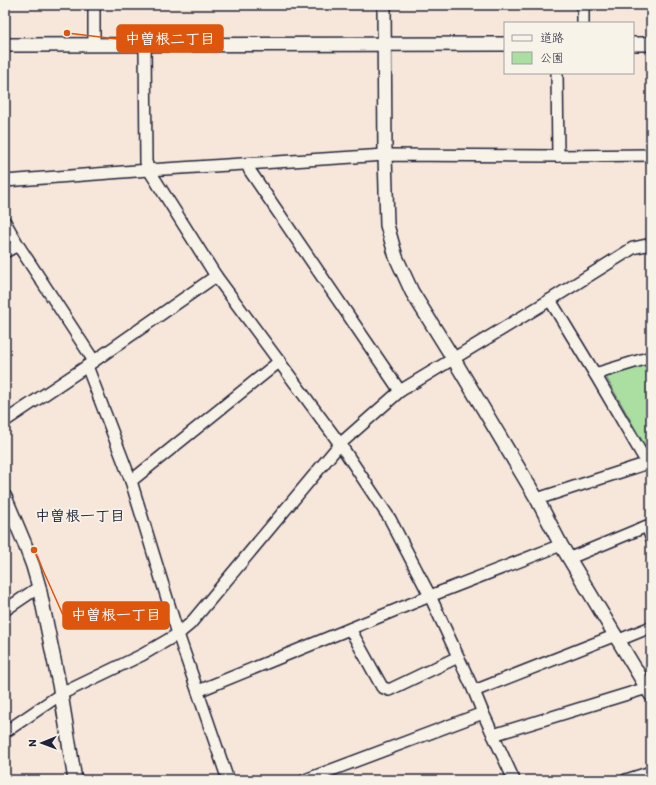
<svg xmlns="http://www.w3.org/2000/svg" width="656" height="785" font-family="Itim,'Klee One',sans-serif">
<rect width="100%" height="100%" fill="#f7e7da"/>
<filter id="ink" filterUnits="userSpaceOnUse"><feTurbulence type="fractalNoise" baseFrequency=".025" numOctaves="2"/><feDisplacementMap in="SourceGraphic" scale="8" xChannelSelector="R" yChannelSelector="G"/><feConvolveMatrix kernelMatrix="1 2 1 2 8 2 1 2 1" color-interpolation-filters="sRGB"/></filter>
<g filter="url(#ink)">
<polygon fill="#aadfa1" stroke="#66806e" points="651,363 651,456 606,377"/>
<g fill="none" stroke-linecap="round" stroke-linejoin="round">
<g stroke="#22223b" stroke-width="14">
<g id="minor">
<polyline points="583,5 583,23"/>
<polyline points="94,44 94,5"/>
<polyline points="145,44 146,162 149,170 216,276 340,444 390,519 430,596 474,691 483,713 514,780"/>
<polyline points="557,73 558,156"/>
<polyline points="247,164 250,171 400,391"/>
<polyline points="5,181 149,170 385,155 558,156 651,155"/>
<polyline points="5,222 18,245 94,361"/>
<polyline points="5,252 18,245"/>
<polyline points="550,300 595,374 647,463"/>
<polyline points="87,366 131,481 178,634 228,780"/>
<polyline points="595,374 651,357"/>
<polyline points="5,421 87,366 216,276"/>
<polyline points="131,481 280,361"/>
<polyline points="537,499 651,462"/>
<polyline points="570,558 647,526 651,537"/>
<polyline points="5,610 39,587"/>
<polyline points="350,629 382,687 389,690 458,657"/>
<polyline points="619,640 651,627"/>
<polyline points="198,691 430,596 561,545"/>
<polyline points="474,691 616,635"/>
<polyline points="5,732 61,694 142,655 178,634 190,624 340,444 400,391 550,300 633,248 651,244"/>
<polyline points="493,735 647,688"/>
<polyline points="305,780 483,713"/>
<polyline points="626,780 651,772"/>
</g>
</g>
<g stroke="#22223b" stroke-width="16">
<g id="tertiary">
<polyline points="384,5 385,155 387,225 396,257 412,292 453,358 537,499 561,545 651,695"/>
<polyline points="633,44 651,44"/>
<polyline points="5,45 505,44"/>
<polyline points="5,497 24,542 33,566 39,587 61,694 75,780"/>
</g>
</g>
<use href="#minor" stroke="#f7f3e8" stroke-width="11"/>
<use href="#tertiary" stroke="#f7f3e8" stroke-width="13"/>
</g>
</g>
<g text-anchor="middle" stroke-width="3.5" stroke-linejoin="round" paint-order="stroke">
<g font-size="15" font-weight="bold" fill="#22223b" stroke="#f7f3e8">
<text x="80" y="521">中曽根一丁目</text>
</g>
</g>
<path fill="none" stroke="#de560e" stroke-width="1.5" d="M67 33L117 39M34 550L63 615"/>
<g fill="#de560e" stroke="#f7f3e8" stroke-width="1.5">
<circle cx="67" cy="33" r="4"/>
<circle cx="34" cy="550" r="4"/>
</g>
<g fill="#de560e" stroke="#de560e" stroke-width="1.5">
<rect x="117" y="25" width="106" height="27" rx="4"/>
<rect x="63" y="602" width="106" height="27" rx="4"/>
</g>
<g font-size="15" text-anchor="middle" font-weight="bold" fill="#fff">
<text x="170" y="44">中曽根二丁目</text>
<text x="116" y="620">中曽根一丁目</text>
</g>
<rect width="656" height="785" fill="none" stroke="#f7f3e8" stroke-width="20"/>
<rect x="10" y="10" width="636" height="765" fill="none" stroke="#22223b" stroke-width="1.5" filter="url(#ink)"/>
<rect x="504" y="22" width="130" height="52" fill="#f7f3e8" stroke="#a29fa3"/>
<rect x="512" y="35" width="20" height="6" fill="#f7f3e8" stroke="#a29fa3"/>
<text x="540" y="42" font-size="12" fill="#22223b">道路</text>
<rect x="512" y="52" width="20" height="12" fill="#aadfa1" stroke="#a29fa3"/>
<text x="540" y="62" font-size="12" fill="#22223b">公園</text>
<g transform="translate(42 743) rotate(269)" stroke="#f7f3e8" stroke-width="3" paint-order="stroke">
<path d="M0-3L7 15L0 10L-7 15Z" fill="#22223b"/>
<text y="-6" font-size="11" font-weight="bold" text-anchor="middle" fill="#22223b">N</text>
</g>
</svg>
